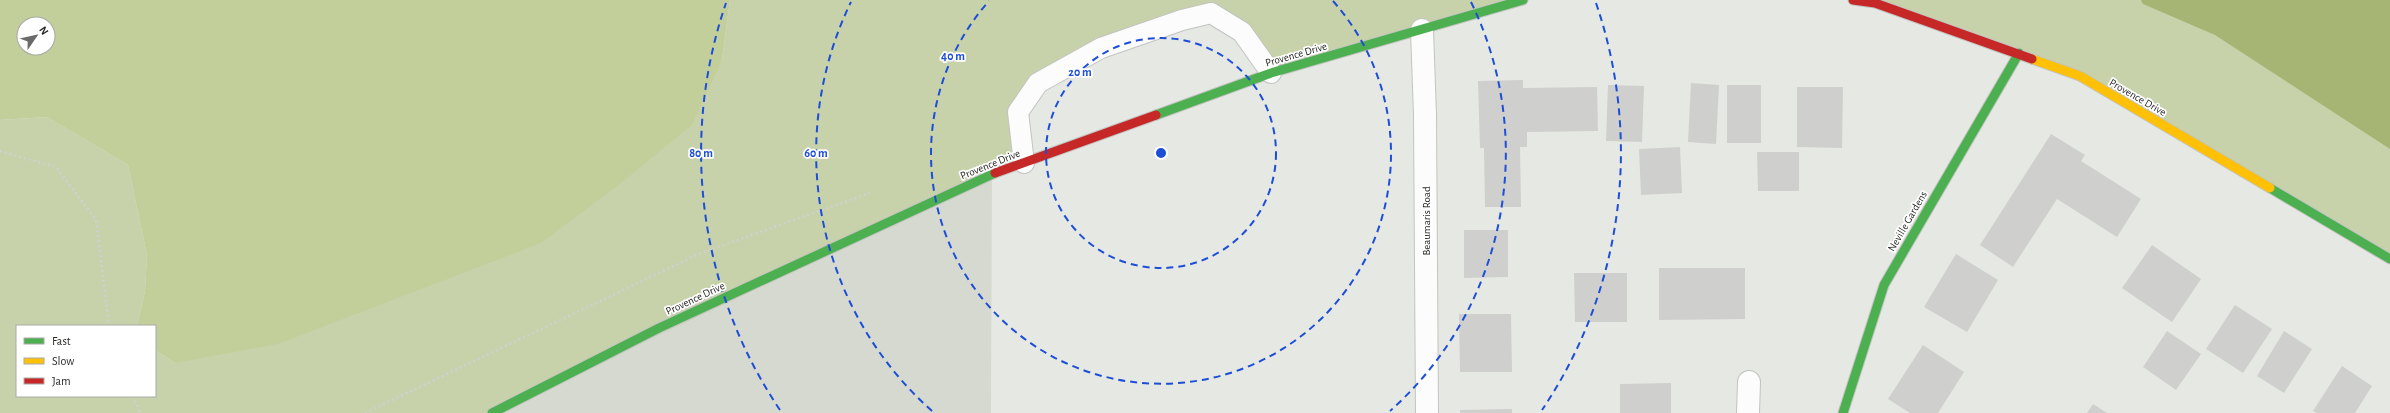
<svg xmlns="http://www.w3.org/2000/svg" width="2390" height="413" font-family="'Alegreya Sans',sans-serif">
<rect width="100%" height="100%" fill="#e6e8e4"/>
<polygon fill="#d5d9d0" points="992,174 991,413 492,413"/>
<g fill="#c7d2aa">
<polygon points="730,0 1523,0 1271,73 1211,13 1038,83 1018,111 1024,163 492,413 0,413 0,120 47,117 128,165 147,255 145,291 137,326 17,326 17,396 155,396 155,350 175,363 722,60"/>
<polygon points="1853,0 2390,0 2390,259 2080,76"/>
</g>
<path fill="#c2cf9b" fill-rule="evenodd" d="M0 0H730L722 60 692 125 620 184 541 243 278 344 175 363 155 350V326H137L145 291 147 255 128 165 47 117 0 120ZM24 24H48V48H24Z"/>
<polygon fill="#a6b573" points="2141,0 2390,0 2390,149 2215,35 2143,4"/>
<g fill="#cfd0cd">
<polygon points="1523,80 1523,88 1597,87 1598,131 1527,132 1527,147 1520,147 1521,207 1485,207 1484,148 1480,148 1478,81"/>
<polygon points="1691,83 1719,85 1716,144 1688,142"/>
<polygon points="1608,85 1644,86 1642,142 1606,141"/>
<rect x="1727" y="85" width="34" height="58"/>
<polygon points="1797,87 1843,87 1842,148 1797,147"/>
<polygon points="2051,134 2085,155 2081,161 2141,199 2117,237 2057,199 2013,267 1980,245"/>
<polygon points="1680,147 1682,193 1641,195 1639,149"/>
<polygon points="1757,152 1799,152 1799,191 1758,191"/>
<polygon points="1464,230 1508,230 1508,277 1464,278"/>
<polygon points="2152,245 2201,279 2172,322 2122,288"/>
<polygon points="1956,254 1998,280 1967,332 1924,307"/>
<polygon points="1659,268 1745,268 1745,319 1659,320"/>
<polygon points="1574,273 1627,273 1627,322 1575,322"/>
<polygon points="2235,305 2272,329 2243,373 2206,349"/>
<polygon points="1459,314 1511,314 1512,372 1460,372"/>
<polygon points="2167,331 2201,354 2176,390 2143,367"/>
<polygon points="2284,331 2312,349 2284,393 2257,376"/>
<polygon points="1923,345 1964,372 1938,413 1910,413 1888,399"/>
<polygon points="2342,366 2372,386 2355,413 2317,413 2313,411"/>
<polygon points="1671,383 1671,413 1620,413 1620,384"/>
<polygon points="2093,404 2107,413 2087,413"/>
<polygon points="1512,409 1512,413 1460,413 1460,410"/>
</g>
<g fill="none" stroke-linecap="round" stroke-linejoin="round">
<g stroke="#c3c4c1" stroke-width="22">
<polyline id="lane" points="1024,163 1018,112 1038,83 1101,48 1182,20 1211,13 1242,32 1271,73"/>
</g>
<g stroke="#c3c4c1" stroke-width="24">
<g id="street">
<polyline points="1422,30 1425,115 1427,413"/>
<polyline points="1748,413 1749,382"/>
</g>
</g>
<g stroke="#c3c4c1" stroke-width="11">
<g id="fast">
<polyline points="1156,115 1271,73 1523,0"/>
<polyline points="2270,188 2390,259"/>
<polyline points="492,413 659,328 995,173"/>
<polyline points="1843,413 1884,285 2019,53"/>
</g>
</g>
<g stroke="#c3c4c1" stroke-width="11">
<polyline id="slow" points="2032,59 2080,76 2270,188"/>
</g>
<g stroke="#c3c4c1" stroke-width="11">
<g id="jam">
<polyline points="1853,0 1875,3 2032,59"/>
<polyline points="995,173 1156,115"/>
</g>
</g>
<g stroke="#d0d0d0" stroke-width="2.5" stroke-dasharray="2 3" stroke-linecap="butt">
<polyline points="0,151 56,167 96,220 109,326"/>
<polyline points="133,396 140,413"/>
<polyline points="365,413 701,253 870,193"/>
</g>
<use href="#lane" stroke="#fbfcfb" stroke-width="20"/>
<use href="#street" stroke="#fbfcfb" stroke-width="22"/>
<use href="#fast" stroke="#4caf50" stroke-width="9"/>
<use href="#slow" stroke="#ffc107" stroke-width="9"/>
<use href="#jam" stroke="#c62828" stroke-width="9"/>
</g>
<g fill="none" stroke="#1d4ed8" stroke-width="2" stroke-dasharray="7 5">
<circle cx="1161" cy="153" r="115"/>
<path d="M1333 1A230 230 0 1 1 989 1"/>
<path d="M932 411A345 345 0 0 1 851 2M1471 2A345 345 0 0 1 1390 411"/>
<path d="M780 410A460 460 0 0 1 726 3M1596 3A460 460 0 0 1 1542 410"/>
</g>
<g text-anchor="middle" stroke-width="3.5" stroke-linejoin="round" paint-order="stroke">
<g font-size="11" fill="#282826" stroke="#fff">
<text transform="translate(1296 54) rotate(-16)" y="4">Provence Drive</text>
<text transform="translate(2138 97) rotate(30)" y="4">Provence Drive</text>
<text transform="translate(990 164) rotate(-22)" y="4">Provence Drive</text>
<text transform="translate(1426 221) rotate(-90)" y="4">Beaumaris Road</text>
<text transform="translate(1907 221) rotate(-60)" y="4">Neville Gardens</text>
<text transform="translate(695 298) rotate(-25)" y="4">Provence Drive</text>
</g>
</g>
<circle cx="1161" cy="153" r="6" fill="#1d4ed8" stroke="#fff" stroke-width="2"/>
<g font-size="12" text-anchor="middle" font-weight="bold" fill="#1d4ed8" stroke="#fff" stroke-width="3.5" stroke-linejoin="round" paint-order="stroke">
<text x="953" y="60">40 m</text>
<text x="1080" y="76">20 m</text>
<text x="816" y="157">60 m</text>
<text x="701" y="157">80 m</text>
</g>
<rect x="16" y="325" width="140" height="72" fill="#ffffff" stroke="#a9a9a8"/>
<rect x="24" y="338" width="20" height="6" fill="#4caf50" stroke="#a9a9a8"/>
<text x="52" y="345" font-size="12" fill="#282826">Fast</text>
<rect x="24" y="358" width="20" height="6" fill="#ffc107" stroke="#a9a9a8"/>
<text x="52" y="365" font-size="12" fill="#282826">Slow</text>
<rect x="24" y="378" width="20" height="6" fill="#c62828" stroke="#a9a9a8"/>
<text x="52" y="385" font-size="12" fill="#282826">Jam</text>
<g transform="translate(36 36) rotate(56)"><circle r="19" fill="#ffffff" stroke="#a9a9a8"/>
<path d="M0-3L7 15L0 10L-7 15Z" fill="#6a6b68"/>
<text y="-6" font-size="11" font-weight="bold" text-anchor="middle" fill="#282826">N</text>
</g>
</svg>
